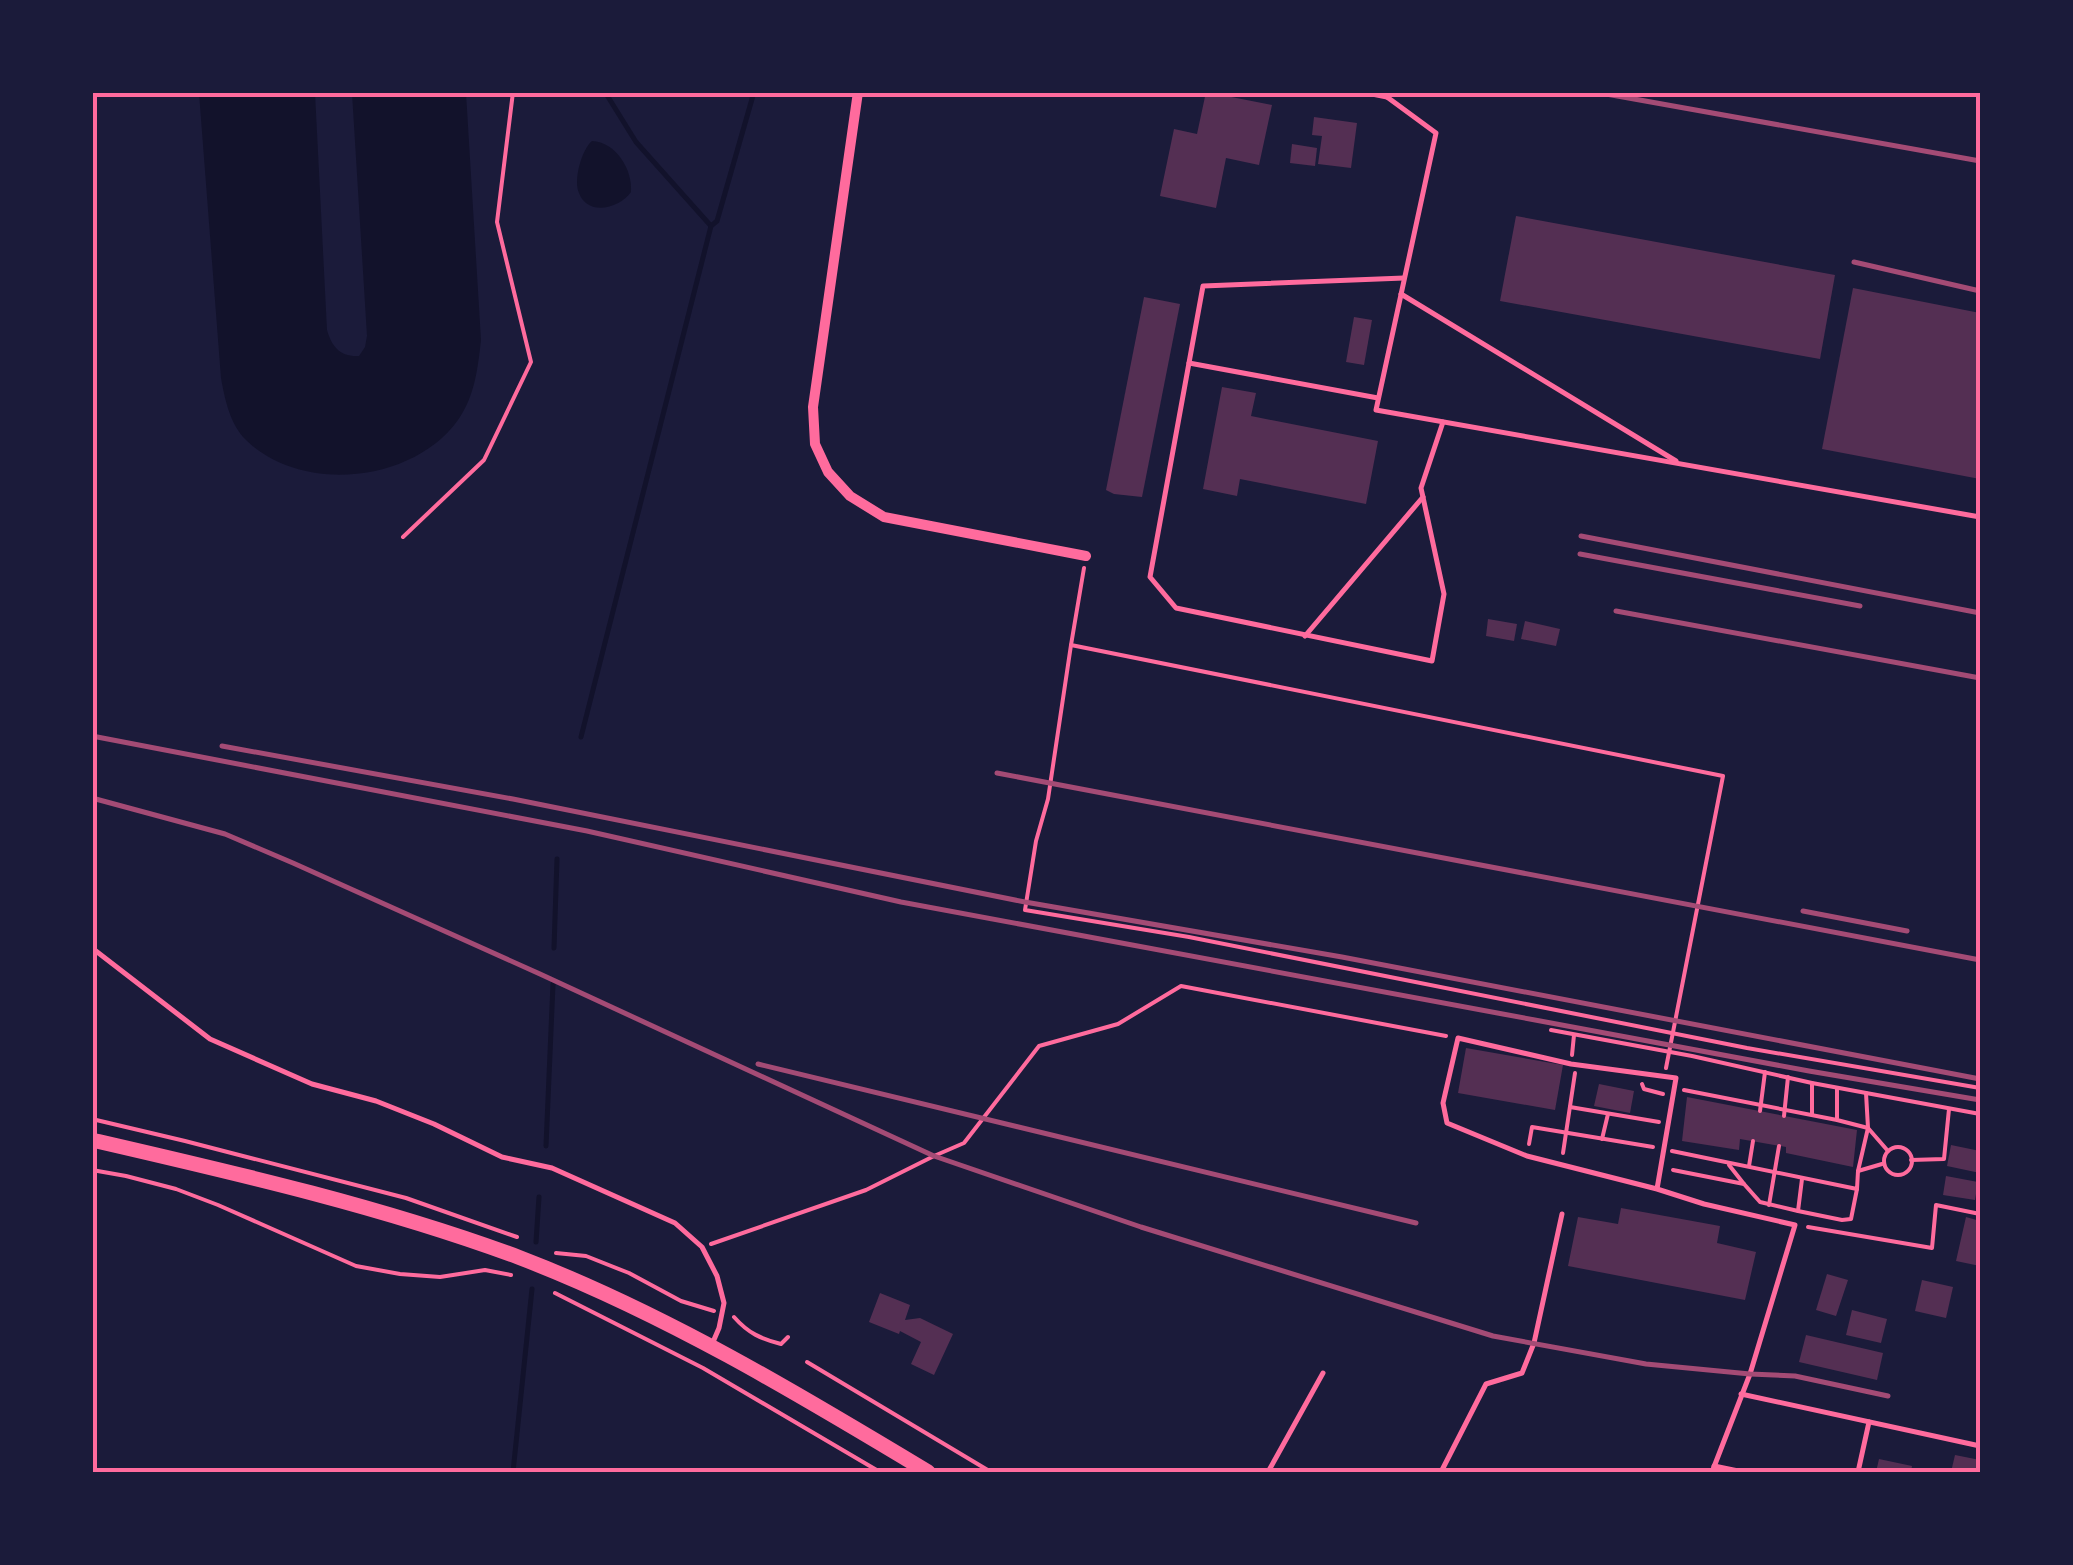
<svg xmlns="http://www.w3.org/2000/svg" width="2073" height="1565" font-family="Raleway,sans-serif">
<rect width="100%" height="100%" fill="#1b1b3a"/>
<g fill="#12122b">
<path d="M199 93H315L327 330C332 347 340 357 359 356L365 347 367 336 352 93H466L481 340C478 367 475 396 458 420 414 482 302 495 246 440 230 424 225 400 221 378Z"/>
<path d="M592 141C616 142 633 170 631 192 620 208 588 217 579 193 573 180 582 149 592 141Z"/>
</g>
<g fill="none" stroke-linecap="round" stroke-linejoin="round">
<g stroke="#12122b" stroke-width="5">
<polyline points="605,92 636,142 711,226"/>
<polyline points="581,737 711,226 717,221 754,92"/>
<polyline points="554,948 557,859"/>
<polyline points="546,1146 553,984"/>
<polyline points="536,1242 539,1197"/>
<polyline points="513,1472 532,1289"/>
</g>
</g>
<g fill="#542f53">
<polygon points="1206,92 1272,105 1259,165 1226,158 1216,208 1160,196 1174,129 1197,134"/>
<polygon points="1314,117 1357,123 1351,168 1318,164 1322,136 1312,135"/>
<polygon points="1292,144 1317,148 1315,166 1290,163"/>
<polygon points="1516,216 1835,275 1820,359 1500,301"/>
<polygon points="1853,288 1980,313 1980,479 1822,449"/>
<polygon points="1144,297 1180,304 1142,497 1114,494 1106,490"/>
<polygon points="1354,317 1372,320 1364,365 1346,362"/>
<polygon points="1222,387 1256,393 1251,416 1378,441 1366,504 1240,479 1237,496 1203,489"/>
<polygon points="1488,619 1517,624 1514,641 1486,636"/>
<polygon points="1525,621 1560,629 1556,646 1521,639"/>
<polygon points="1466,1048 1563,1065 1555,1110 1458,1093"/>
<polygon points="1599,1084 1634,1091 1630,1113 1594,1106"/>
<polygon points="1687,1097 1857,1130 1853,1167 1786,1153 1786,1147 1740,1139 1739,1150 1682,1141"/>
<polygon points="1951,1145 1980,1151 1980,1173 1947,1166"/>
<polygon points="1946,1176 1978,1182 1975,1200 1943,1195"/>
<polygon points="1621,1208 1720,1226 1717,1243 1756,1252 1745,1300 1568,1266 1578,1217 1618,1224"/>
<polygon points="1966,1217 1980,1221 1980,1266 1956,1261"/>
<polygon points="1827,1274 1848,1280 1836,1316 1816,1310"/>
<polygon points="1922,1280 1953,1287 1946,1318 1915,1311"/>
<polygon points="880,1293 910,1305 905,1320 920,1318 953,1334 934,1375 911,1364 921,1342 900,1331 899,1334 869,1322"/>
<polygon points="1852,1310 1887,1319 1881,1343 1846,1335"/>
<polygon points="1806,1335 1883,1353 1877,1380 1799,1362"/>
<polygon points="1955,1455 1980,1460 1980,1472 1951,1472"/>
<polygon points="1879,1459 1912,1466 1911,1472 1876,1472"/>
</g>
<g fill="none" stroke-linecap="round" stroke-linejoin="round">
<g stroke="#ff6b9d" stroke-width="4">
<polyline points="403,537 484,460 531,362 497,222 513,92"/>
<polyline points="1084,568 1071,645 1723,776 1666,1068"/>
<polyline points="1071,645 1048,799 1036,841 1025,910 1189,937 1747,1048 1980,1088"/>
<polyline points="1551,1030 1692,1056 1812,1083 1980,1114"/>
<polyline points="1572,1055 1574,1035"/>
<polyline points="1642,1084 1644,1089 1663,1094"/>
<polyline points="1837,1088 1837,1118"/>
<polyline points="1684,1090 1837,1120 1868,1128 1888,1151"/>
<polyline points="1570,1107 1659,1122"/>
<polyline points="1760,1111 1765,1072"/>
<polyline points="1812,1114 1812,1083"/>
<polyline points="1784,1116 1788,1077"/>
<polyline points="92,1119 185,1141 406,1198 517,1237"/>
<polyline points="1602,1139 1608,1114"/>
<polyline points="1529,1144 1532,1127 1653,1147"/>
<circle cx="1898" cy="1161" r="14"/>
<polyline points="1672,1151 1857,1189 1858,1171 1868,1128 1866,1093"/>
<polyline points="1563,1153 1575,1073"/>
<polyline points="1911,1160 1944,1159 1949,1109"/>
<polyline points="1749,1166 1753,1141"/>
<polyline points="92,1170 126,1176 176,1189 218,1205 356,1266 400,1274 440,1277 485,1270 511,1275"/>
<polyline points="1673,1170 1744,1184 1729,1165"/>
<polyline points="1858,1171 1882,1164"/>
<polyline points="1744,1184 1760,1202 1798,1211 1802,1179"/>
<polyline points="1769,1205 1779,1146"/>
<polyline points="1798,1211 1842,1220 1851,1219 1857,1189"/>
<polyline points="1808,1227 1932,1248 1936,1205 1980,1214"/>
<polyline points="711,1244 866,1190 934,1156 964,1143 1039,1046 1118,1024 1181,986 1446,1036"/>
<polyline points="556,1253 586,1256 629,1273 681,1301 714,1311"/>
<polyline points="555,1293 703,1368 880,1472"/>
<path d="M734 1317C748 1333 761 1339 781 1344L788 1337"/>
<polyline points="807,1362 991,1472"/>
</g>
<g stroke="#ff6b9d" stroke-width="5">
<polyline points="1362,92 1387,97 1395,92"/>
<polyline points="1387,97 1436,133 1376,410 1980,517"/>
<polyline points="1404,278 1203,286 1150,577 1176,608 1432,661 1444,594 1421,488 1443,422"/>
<polyline points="1401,294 1676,461"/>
<polyline points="1189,363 1378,398"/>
<polyline points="1305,636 1423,497"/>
<polyline points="92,948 210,1039 312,1084 376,1101 434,1124 502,1157 552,1168 675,1223 702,1247 717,1276 724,1303 719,1328 713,1342"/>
<polyline points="1657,1189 1676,1078 1571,1064 1458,1038 1443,1103 1447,1123 1527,1156 1657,1189 1704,1204 1795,1225 1750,1374 1712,1472"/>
<polyline points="1741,1394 1980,1446"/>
<polyline points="1714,1466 1743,1472"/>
<polyline points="1268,1472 1323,1373"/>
<polyline points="1441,1472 1486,1384 1522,1373 1534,1343 1562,1214"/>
<polyline points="1858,1472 1869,1422"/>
</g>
<polyline stroke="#ff6b9d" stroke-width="10" points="858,92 813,407 815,444 828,472 850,496 884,517 1086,556"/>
<path stroke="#ff6b9d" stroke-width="15" d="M92 1140C235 1173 380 1206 518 1257 662 1312 797 1393 928 1472"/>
<g stroke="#a44b75" stroke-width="5">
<polyline points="1595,92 1980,161"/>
<polyline points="1854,262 1980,291"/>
<polyline points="1581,536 1980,613"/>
<polyline points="1580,554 1860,606"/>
<polyline points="1616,611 1980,678"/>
<polyline points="92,736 587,831 901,902 1809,1071 1980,1100"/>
<polyline points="222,746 513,799 1025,902 1342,957 1980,1079"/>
<polyline points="997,773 1980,960"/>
<polyline points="92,798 225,834 293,863 540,974 934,1156 1141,1227 1493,1336 1646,1364 1750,1374 1795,1376 1888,1396"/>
<polyline points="1803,911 1907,931"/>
<polyline points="758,1064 1416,1223"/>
</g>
</g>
<rect width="2073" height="1565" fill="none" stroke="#1b1b3a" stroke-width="190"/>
<rect x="95" y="95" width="1883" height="1375" fill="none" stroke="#ff6b9d" stroke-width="4"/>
</svg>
